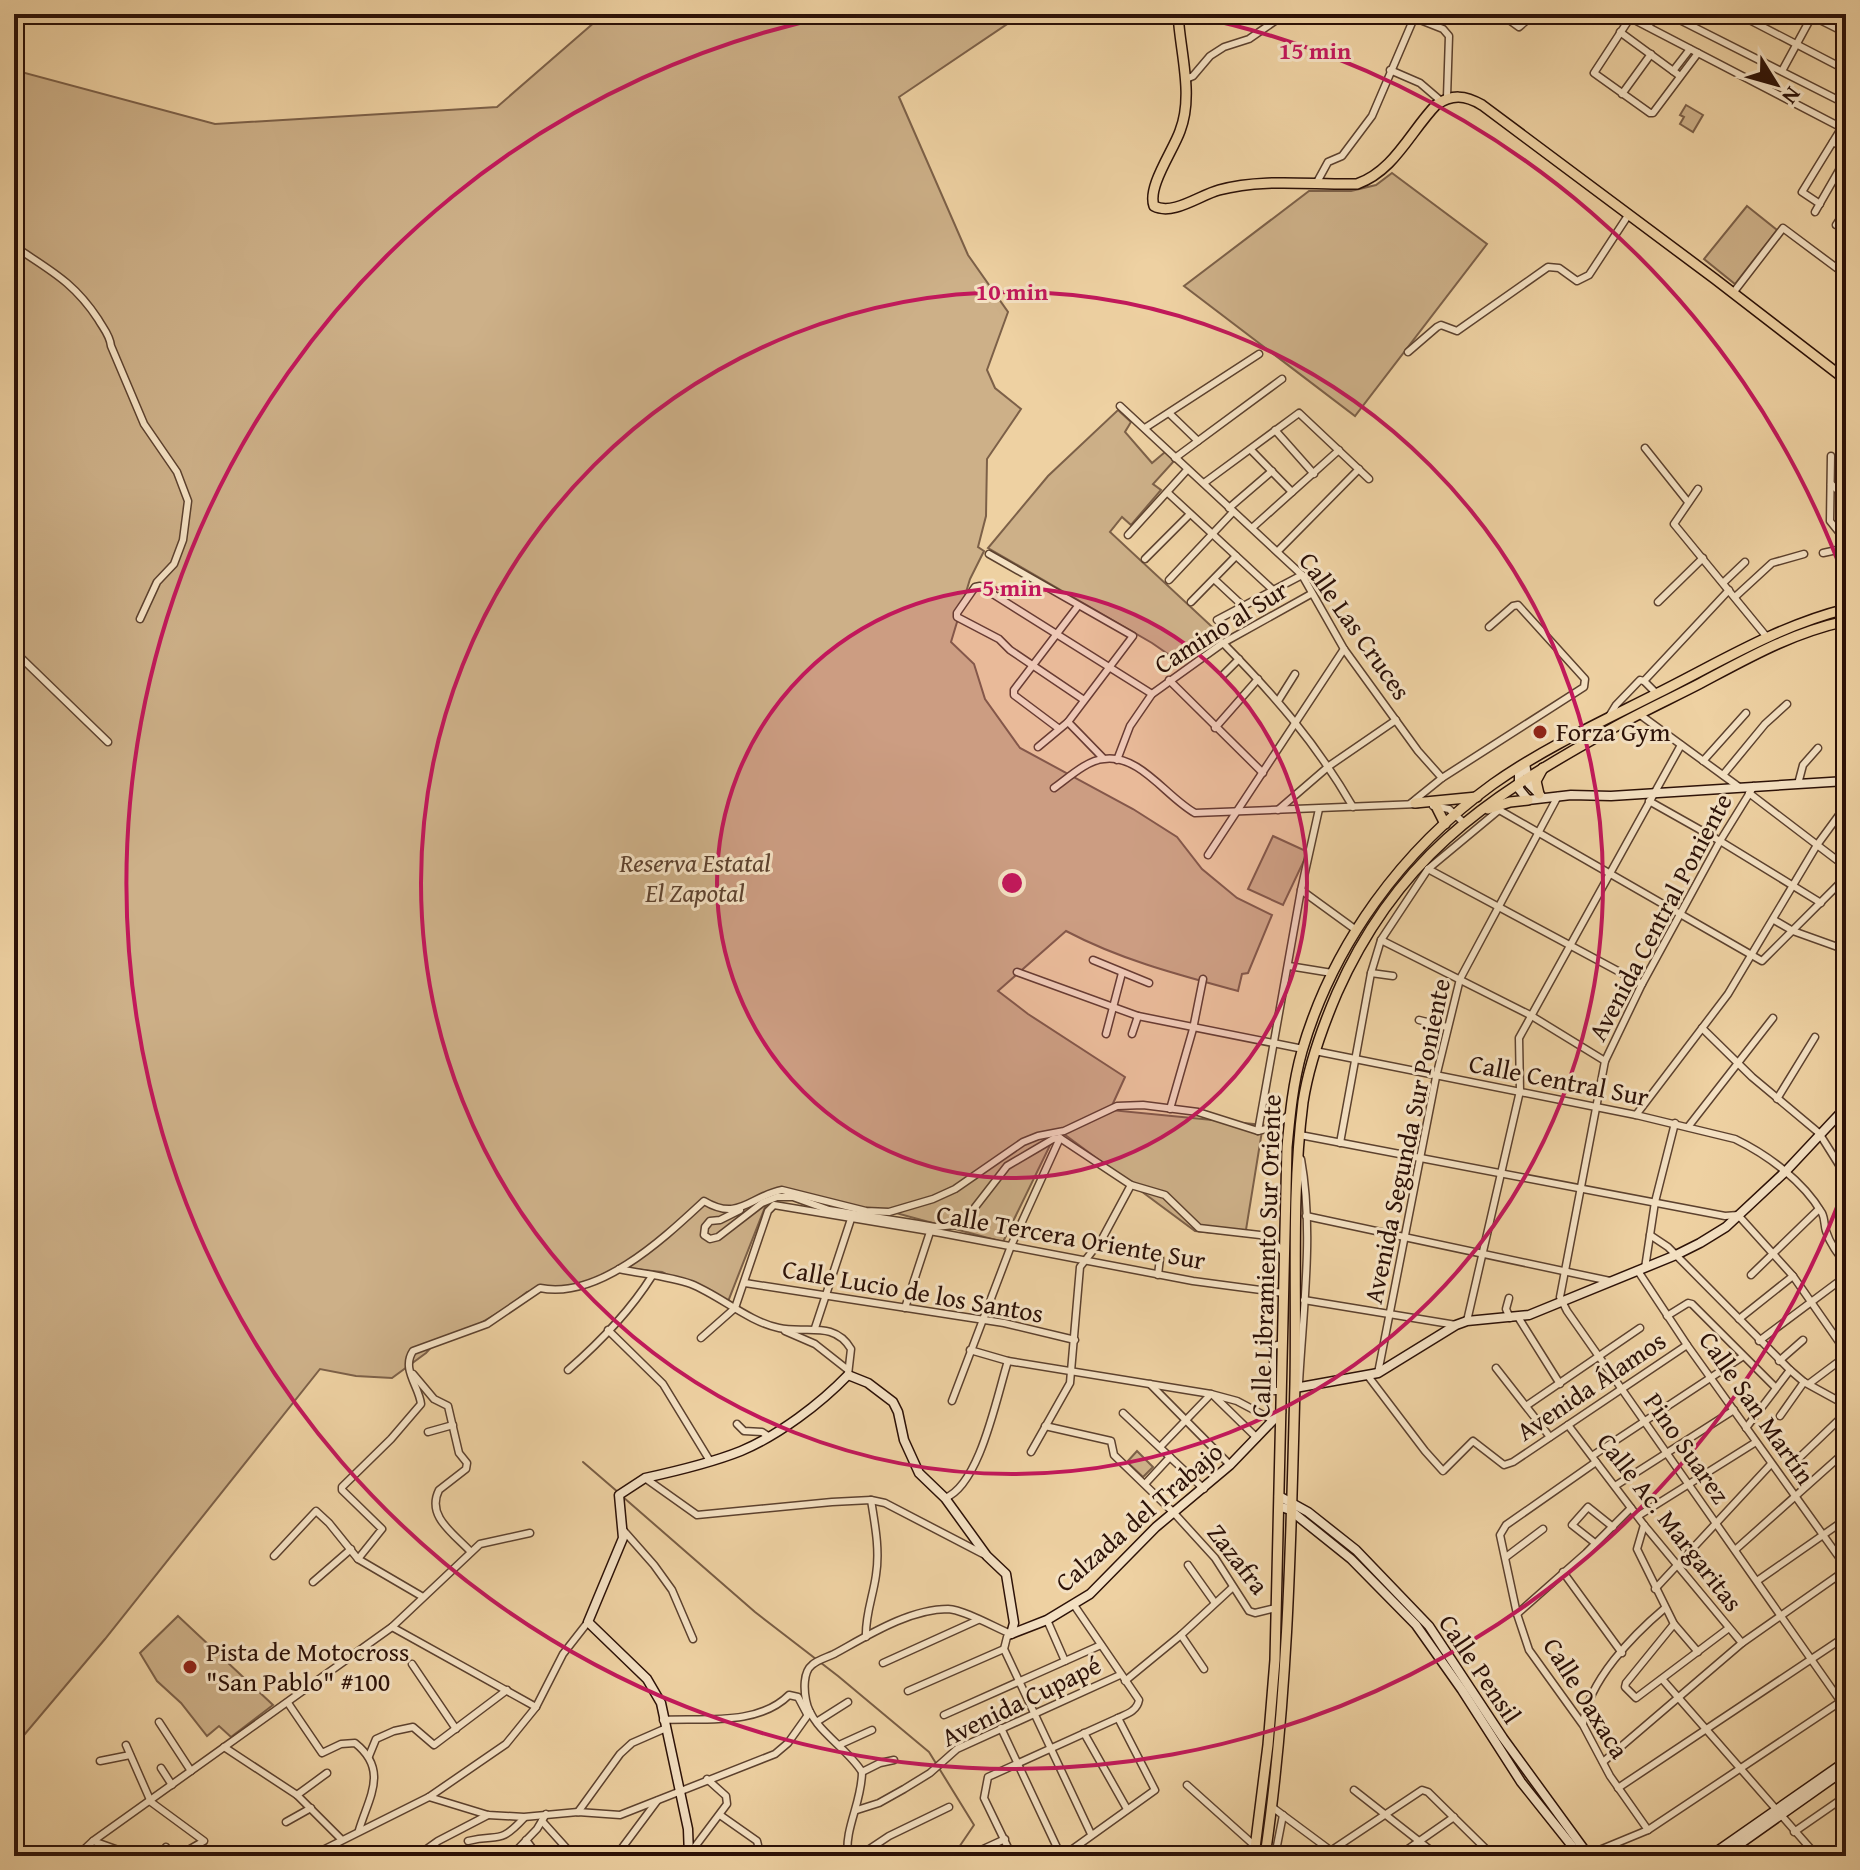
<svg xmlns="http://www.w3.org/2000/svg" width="1860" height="1870" font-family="'Gentium Book Plus',serif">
<rect width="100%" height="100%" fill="#eed1a2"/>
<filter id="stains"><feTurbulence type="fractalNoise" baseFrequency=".0025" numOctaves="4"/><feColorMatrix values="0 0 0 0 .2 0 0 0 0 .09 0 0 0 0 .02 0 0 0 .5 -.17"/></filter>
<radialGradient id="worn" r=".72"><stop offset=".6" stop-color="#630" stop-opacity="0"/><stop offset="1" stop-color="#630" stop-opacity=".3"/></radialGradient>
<g fill="#cdb088" stroke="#7c6048" stroke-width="2">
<path d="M604 14H1022L899 97 968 255 1008 312 987 370 995 388 1021 409 987 459 986 516 978 547 984 551 970 579 951 642 974 664 985 699 1020 748 1133 809 1177 837 1202 869 1237 898 1272 915 1248 973 1242 974 1238 991C1179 975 1121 960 1066 931L998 991 1028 1014 1125 1077 1110 1110 1263 1125 1245 1236 1195 1231 1064 1134 1054 1137 1003 1242 896 1213 888 1215 819 1205 811 1200 769 1197 727 1304 662 1272 624 1268 592 1284 527 1292 508 1307 472 1328 435 1343 426 1353 392 1378 356 1376 320 1369 105 1639 14 1747V70L215 124 497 107Z"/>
<polygon points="1686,105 1703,115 1693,132 1680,124 1684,117 1680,115"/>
<polygon points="1392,173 1487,244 1355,416 1184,286 1309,191 1351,191 1376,185"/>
<polygon points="1747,206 1777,230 1735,284 1704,259"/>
<polygon points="1118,410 1131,422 1125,432 1152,463 1165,452 1174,461 1153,484 1161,490 1131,525 1122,517 1110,532 1223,637 1181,663 1152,643 988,548 1048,476"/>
<polygon points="1273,836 1308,852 1283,905 1248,889"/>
<polygon points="1137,1451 1153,1467 1143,1477 1127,1462"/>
<polygon points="178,1616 273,1705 231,1737 219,1726 207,1736 181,1703 157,1681 140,1653"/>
</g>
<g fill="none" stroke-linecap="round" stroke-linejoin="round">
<g stroke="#795d44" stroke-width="2">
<polyline points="583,1462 619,1493"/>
<polyline points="623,1497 755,1612 838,1676 929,1752 974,1825 953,1856"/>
</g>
<g stroke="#5c412e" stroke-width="9">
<g id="street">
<polyline points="1405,14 1443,29 1449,36 1447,97"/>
<polyline points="1501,14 1519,27 1534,14"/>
<polyline points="1623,14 1846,130"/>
<polyline points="1668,14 1846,104"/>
<polyline points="1738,14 1846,70"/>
<polyline points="1808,14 1846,33"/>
<polyline points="1630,18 1594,73 1650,113 1653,113 1698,53"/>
<polyline points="1647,26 1661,14"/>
<polyline points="1620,32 1680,76"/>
<polyline points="1390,70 1420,83 1441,101"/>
<polyline points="1673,71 1690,49"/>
<polyline points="1782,71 1813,14"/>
<polyline points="1186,79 1193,76 1210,56 1224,47 1249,39 1285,14"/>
<polyline points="1622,94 1651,54"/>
<polyline points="1833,142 1846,149"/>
<polyline points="1316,184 1328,162 1342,156 1372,116 1414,18"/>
<polyline points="1820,204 1802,192 1842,127"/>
<polyline points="1815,212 1846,158"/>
<polyline points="1836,225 1846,210"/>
<path d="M14 246C49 270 73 281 98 319 103 328 110 335 111 346L144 424 177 472 188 501 183 540 174 564 157 582 140 619"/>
<polyline points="1733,293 1783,228 1846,275"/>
<polyline points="1408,352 1437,327 1441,325 1457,331 1548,267 1559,268 1577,281 1589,275 1629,214"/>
<polyline points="1120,406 1302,575 1344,649 1418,751 1442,778"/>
<polyline points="1170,414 1198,441"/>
<polyline points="1145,428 1259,354"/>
<polyline points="1275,430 1314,474"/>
<polyline points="1645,448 1688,502"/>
<polyline points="1251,450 1292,492"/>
<polyline points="1831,456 1830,521 1846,541"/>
<polyline points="1175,458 1282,379"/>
<polyline points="1204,483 1299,413 1369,479"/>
<polyline points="1831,484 1846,498"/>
<polyline points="1698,489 1674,524 1766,636"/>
<polyline points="1168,493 1273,590"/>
<polyline points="1229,508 1272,471"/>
<polyline points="1252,528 1339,450"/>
<polyline points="1128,535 1187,470"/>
<polyline points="1278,551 1359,469"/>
<polyline points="1823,553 1846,548"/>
<polyline points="989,554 1133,636 1068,722 1038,747"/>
<polyline points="1145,559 1190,514"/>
<polyline points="1214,579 1243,606"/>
<polyline points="1169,580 1233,512"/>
<polyline points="1723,583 1745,562"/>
<polyline points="1735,597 1772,563 1804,554"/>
<polyline points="1191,602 1236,556"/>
<polyline points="1658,602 1703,558"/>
<polyline points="1217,620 1302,575"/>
<path d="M1223 643C1275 696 1316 743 1353 807"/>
<polyline points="14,651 108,742"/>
<polyline points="1224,674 1239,659"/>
<polyline points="1169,680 1263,773"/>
<polyline points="1644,681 1729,590"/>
<polyline points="1084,700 1010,650 999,639 957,617 957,613 975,587 980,586 1152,694"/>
<polyline points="1278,701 1295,674"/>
<polyline points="1639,714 1739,787"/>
<polyline points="1608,718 1616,705 1640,680 1644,681 1657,694"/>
<polyline points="1068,722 1103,758"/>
<polyline points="1058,728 1014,695 1014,690 1078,606"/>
<polyline points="1215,728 1258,679"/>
<polyline points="1846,741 1843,749 1846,758"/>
<polyline points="1117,760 1130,726 1152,694 1223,643 1311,594"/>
<polyline points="1703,761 1746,713"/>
<polyline points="1723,775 1765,724 1787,704"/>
<polyline points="1798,784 1803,765 1818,748"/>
<polyline points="1754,786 1720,841 1642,984 1605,1061 1560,1297 1567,1311 1846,1709"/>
<path d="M1054 788C1068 778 1087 760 1104 759 1140 754 1166 797 1195 813L1418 804"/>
<polyline points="1749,793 1846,867"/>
<polyline points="1649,801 1720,841 1821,903"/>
<polyline points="1411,803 1442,778 1584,687 1585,679 1518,605 1513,606 1489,627"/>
<polyline points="1433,806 1449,809 1464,823"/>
<polyline points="1494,807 1762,961 1846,877"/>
<polyline points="1278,810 1329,766 1396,720"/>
<polyline points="1208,855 1344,649"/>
<polyline points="1428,869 1642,984"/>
<polyline points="1301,890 1356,930"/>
<polyline points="1774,920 1793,931 1846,950"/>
<polyline points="1381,940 1530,1015 1605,1061"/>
<polyline points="1093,960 1149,983"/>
<polyline points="1289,966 1332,973"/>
<polyline points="1017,972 1138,1016 1303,1049"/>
<polyline points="1371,973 1393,976"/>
<polyline points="1419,1020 1447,1027"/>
<polyline points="1702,1028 1752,1077 1819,1133 1846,1176"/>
<polyline points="1106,1034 1122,973"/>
<polyline points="1132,1034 1138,1016"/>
<path d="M1315 1051 1636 1115 1735 1139C1768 1155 1803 1181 1822 1213 1825 1219 1824 1225 1826 1231 1830 1244 1838 1254 1846 1264"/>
<polyline points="1777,1099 1815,1037"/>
<polyline points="1170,1109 1193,1029 1203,979"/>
<polyline points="1636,1115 1728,994 1817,845 1839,815"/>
<polyline points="1688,1127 1773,1018"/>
<polyline points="1258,1131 1301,890 1319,809"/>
<polyline points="1300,1135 1725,1216 1738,1215 1793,1276 1846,1352"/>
<polyline points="1340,1143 1371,973 1381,940 1428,869 1499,810"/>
<polyline points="740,1210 720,1220 710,1221 705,1227 704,1235 710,1239 718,1237 762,1203 777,1197 793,1197 829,1210 918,1224 935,1227 955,1225 969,1215 1007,1166 1053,1139 1060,1138 1131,1185 1165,1195 1199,1228 1260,1235 1272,1240 1283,1252"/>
<polyline points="1306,1216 1610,1281"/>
<polyline points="1650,1235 1668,1247 1790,1370 1804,1382 1846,1405"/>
<polyline points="1645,1268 1655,1202 1675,1123"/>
<path d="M619 1269C642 1274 669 1276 691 1284 719 1295 749 1322 779 1328 805 1334 834 1320 851 1349L848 1375"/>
<polyline points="1638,1271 1687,1345 1846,1567"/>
<polyline points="1158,1275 1160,1258"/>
<polyline points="1751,1275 1819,1209"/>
<polyline points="745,1283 1004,1323 1075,1340"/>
<polyline points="1509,1298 1506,1309 1510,1318"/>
<polyline points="1304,1300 1456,1325"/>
<polyline points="905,1308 930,1232"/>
<polyline points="1667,1316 1688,1303 1692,1304 1775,1387"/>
<polyline points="1518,1317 1560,1384"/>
<polyline points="1739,1319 1793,1276"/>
<polyline points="1467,1321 1520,1091 1519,1038 1681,745"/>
<polyline points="815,1328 851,1219"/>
<polyline points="608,1330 663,1384 710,1461"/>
<polyline points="785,1331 815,1344 848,1370"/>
<polyline points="701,1338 735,1308 768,1211 774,1205 941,1233 1193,1281 1284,1293"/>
<polyline points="1759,1341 1846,1276"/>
<polyline points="970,1350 1008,1361 1211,1394 1237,1401 1273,1420"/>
<polyline points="1779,1361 1803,1340"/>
<polyline points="1496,1368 1550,1437"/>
<path d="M568 1370C599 1343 630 1311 652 1276"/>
<polyline points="1378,1373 1436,1077 1460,979 1558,796"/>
<path d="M413 1374 434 1399 448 1406 459 1453 467 1463 466 1469 439 1490C426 1516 453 1533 470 1551"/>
<polyline points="1368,1376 1425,1451 1443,1471 1473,1441 1504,1465 1513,1462 1687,1345"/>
<path d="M1299 1383C1303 1310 1314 1231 1301 1159"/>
<polyline points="1810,1383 1846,1356"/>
<polyline points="1150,1384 1230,1465"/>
<polyline points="1281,1391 1273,1391 1273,1346 1282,1344"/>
<polyline points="1214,1396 1257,1438"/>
<polyline points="952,1401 1011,1246 1060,1138"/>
<polyline points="1526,1406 1640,1328"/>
<polyline points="1123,1413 1204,1489"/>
<polyline points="1780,1416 1804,1382"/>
<polyline points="737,1424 744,1431 762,1432 768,1436"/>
<polyline points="1568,1425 1644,1525 1742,1643"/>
<polyline points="1045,1426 1111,1441 1114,1455 1174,1513 1215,1558 1249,1611 1255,1613 1276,1608"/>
<polyline points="1746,1428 1790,1370"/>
<polyline points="428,1432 453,1425"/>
<polyline points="1160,1447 1211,1394"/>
<polyline points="1031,1452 1070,1383 1080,1267 1102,1239 1131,1185"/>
<polyline points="1592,1456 1742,1357"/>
<polyline points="1799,1458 1846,1413"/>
<polyline points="1596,1462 1506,1525 1500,1535 1517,1614 1529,1650 1583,1725 1610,1776 1648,1830"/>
<polyline points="645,1478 697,1515 832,1502 871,1500 885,1503 987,1556"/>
<polyline points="1145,1484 1170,1457"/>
<polyline points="1615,1486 1734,1410"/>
<path d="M945 1498C980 1485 997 1395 1008 1361"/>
<polyline points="1638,1516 1756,1442"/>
<polyline points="1644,1525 1637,1549 1674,1624 1698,1652"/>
<polyline points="624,1531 654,1565 672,1590 693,1639"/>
<polyline points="1595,1543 1572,1525 1588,1507 1613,1527"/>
<polyline points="1735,1550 1846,1451"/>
<polyline points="274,1556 316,1511 329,1523 358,1559 423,1597"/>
<polyline points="1506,1557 1543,1529"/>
<path d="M358 1559 382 1529 342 1490V1487L391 1439 421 1404C419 1386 401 1369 413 1351L487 1324 540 1288C599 1300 664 1238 704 1201 739 1222 750 1196 782 1190L866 1211 889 1212 933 1199 955 1189 1023 1142 1038 1136 1064 1131 1117 1106 1143 1105 1198 1112 1258 1131 1274 1127 1290 1114"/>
<polyline points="1188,1565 1215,1603"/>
<polyline points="1563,1572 1622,1653"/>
<polyline points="1757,1581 1846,1519"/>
<polyline points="313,1582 351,1549"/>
<polyline points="1655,1589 1771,1464"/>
<polyline points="1517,1614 1586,1553 1631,1508"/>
<polyline points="1047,1620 1065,1661"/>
<polyline points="1674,1624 1626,1683 1625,1687 1636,1698 1729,1628"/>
<polyline points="392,1627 536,1707"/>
<polyline points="1181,1635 1204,1669"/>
<path d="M866 1637C865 1615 873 1597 876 1575 880 1550 875 1525 871 1500"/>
<polyline points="883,1663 978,1620"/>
<polyline points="412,1664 456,1729"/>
<polyline points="1662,1679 1817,1856"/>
<polyline points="1125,1681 1181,1635 1233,1587"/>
<polyline points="908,1691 1004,1649"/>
<path d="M288 1703 322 1753 341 1744 355 1743C389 1770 369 1797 359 1830"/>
<polyline points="944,1715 1101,1645"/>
<path d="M663 1720C704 1718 758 1726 789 1695L798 1697 807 1714"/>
<polyline points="818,1721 848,1702"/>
<polyline points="159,1722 191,1771"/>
<path d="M1583 1724C1588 1681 1633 1635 1665 1608"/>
<polyline points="1001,1728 1061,1856"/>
<polyline points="1084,1733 1127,1809"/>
<polyline points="126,1745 151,1802 204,1841 178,1856"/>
<polyline points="839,1745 872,1730"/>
<polyline points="224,1747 297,1795 341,1839"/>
<polyline points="369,1756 376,1739 394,1731 413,1727 434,1745 507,1690"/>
<polyline points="100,1761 130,1755"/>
<polyline points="1603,1762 1742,1643 1846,1570"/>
<polyline points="161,1768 172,1785"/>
<polyline points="862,1772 880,1763 894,1760"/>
<polyline points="1187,1785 1255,1846"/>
<polyline points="1618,1788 1846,1636"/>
<polyline points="1354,1790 1438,1856"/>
<polyline points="297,1795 327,1773"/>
<polyline points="429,1797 488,1815 524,1817 578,1812 620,1815 775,1754 788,1743 810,1712"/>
<polyline points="1272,1807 1338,1856"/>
<polyline points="857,1810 879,1803 904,1789 930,1773 957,1749 1120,1675"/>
<polyline points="578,1812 620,1754 632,1743 664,1729"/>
<polyline points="720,1815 757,1841 758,1845 755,1856"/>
<polyline points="542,1821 569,1851"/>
<polyline points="286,1822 311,1808"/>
<polyline points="1794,1832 1846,1796"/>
<polyline points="526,1840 538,1856"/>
<polyline points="93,1841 135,1856"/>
<path d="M468 1841C499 1833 498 1846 524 1818"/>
<polyline points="77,1856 93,1841 392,1627 480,1544 530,1533"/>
<polyline points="160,1856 166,1847"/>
<polyline points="220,1856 226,1851"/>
<polyline points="311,1856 429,1797 506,1744 536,1707 563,1654 588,1622"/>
<polyline points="417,1856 438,1841 488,1815"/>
<polyline points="511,1856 537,1829 546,1814"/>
<polyline points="616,1856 657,1801"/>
<polyline points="688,1856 727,1804 726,1796 707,1779"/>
<path d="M848 1856C844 1829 862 1802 862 1772 847 1747 811 1729 806 1700 804 1690 803 1672 812 1665 817 1660 828 1657 834 1654 867 1636 909 1609 948 1609 965 1610 994 1627 1011 1634L1007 1637 1004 1649 1091 1834"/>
<polyline points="859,1856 889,1836 949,1807"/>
<polyline points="942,1856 948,1853"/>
<polyline points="968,1856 1005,1839"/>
<path d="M1012 1856 984 1798 988 1777 1118 1718C1127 1714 1137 1711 1139 1700L1074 1605"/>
<polyline points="1063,1856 1155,1790 1118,1718"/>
<polyline points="1275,1856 1283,1815"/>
<polyline points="1323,1856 1422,1790 1428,1792 1493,1856"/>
<polyline points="1398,1856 1454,1817"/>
<polyline points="1471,1856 1484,1848"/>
<polyline points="1585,1856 1648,1830 1846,1698"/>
<polyline points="1829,1856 1846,1843"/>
</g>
</g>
<g stroke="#2c1107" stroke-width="11">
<g id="secondary">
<polyline points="1525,764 1529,784 1541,796"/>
<polyline points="1519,768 1519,789 1528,800 1571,795 1611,796 1846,781"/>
<polyline points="1295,1388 1378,1373 1456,1325 1467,1321 1529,1315 1676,1255 1700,1243 1726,1227 1786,1171 1846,1107"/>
<polyline points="1279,1496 1308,1512 1356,1550 1429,1626 1503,1738 1589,1856"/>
<polyline points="1279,1506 1290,1510 1351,1559 1416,1625 1462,1690 1521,1782 1580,1856"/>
<polyline points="1011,1634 1047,1620 1090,1594 1156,1527 1230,1465 1281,1412"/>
<path d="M689 1856 688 1829 661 1703 647 1679 588 1622 623 1538 619 1495 645 1478C677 1471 711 1463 741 1451 779 1435 820 1404 848 1375L868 1383 893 1402 898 1412 904 1440 919 1473 945 1498 987 1556 1006 1574 1014 1623 1011 1634"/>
<polyline points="1710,1856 1846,1761"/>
<polyline points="1723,1856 1846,1769"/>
</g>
</g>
<g stroke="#2c1107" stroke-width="12">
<g id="primary">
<path d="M1178 14C1180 52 1194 95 1180 131 1173 151 1147 187 1154 206 1173 216 1200 195 1219 190 1263 178 1312 185 1357 184 1394 171 1410 132 1436 105 1452 94 1465 95 1482 105L1715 279 1846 380"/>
<polyline points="1539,794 1536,781 1543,768"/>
<polyline points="1415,803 1477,797"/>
<polyline points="1436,806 1445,824"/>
<polyline points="1488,809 1510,802 1528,800"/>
<path d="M1254 1856 1268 1745 1275 1660 1287 1147C1290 1115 1293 1083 1302 1051 1333 944 1403 849 1493 784 1544 748 1603 721 1658 693 1720 662 1778 626 1846 609"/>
<path d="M1265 1856C1288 1700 1291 1542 1295 1384 1297 1290 1291 1195 1303 1102 1309 1064 1322 1028 1337 993 1396 860 1482 801 1604 733 1635 715 1668 700 1699 684 1748 658 1791 633 1846 621"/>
</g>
</g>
<use href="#street" stroke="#f4e1c3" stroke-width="6"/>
<use href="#secondary" stroke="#f4e1c3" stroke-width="8"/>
<use href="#primary" stroke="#eed1a2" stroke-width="9"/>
</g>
<circle cx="1012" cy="883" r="295" fill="#c2185b" fill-opacity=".12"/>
<g fill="none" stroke="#c2185b" stroke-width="4">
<circle cx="1012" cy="883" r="295"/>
<circle cx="1012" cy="883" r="591"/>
<path d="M1845 1186A886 886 0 1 1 835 15M1189 15A886 886 0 0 1 1845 580"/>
</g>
<g fill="#8f2418" stroke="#f4e1c3" stroke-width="3">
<circle cx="1540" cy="732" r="8"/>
<circle cx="190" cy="1667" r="8"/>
</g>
<g text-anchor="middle" stroke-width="6" stroke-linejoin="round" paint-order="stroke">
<g font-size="26" fill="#2c1107" stroke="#f4e1c3">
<text transform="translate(1355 626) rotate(55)" y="9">Calle Las Cruces</text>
<text transform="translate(1221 627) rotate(-32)" y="9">Camino al Sur</text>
<text transform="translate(1660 917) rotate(-62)" y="9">Avenida Central Poniente</text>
<text transform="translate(1559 1080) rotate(11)" y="9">Calle Central Sur</text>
<text transform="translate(1407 1141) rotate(-78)" y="9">Avenida Segunda Sur Poniente</text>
<text transform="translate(1071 1237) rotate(10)" y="9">Calle Tercera Oriente Sur</text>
<text transform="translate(1266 1256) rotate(-88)" y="9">Calle Libramiento Sur Oriente</text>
<text transform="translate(913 1291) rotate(10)" y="9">Calle Lucio de los Santos</text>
<text transform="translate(1591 1386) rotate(-34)" y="9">Avenida Álamos</text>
<text transform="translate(1757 1408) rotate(55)" y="9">Calle San Martín</text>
<text transform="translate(1687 1448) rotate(55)" y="9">Pino Suarez</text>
<text transform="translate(1139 1517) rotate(-41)" y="9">Calzada del Trabajo</text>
<text transform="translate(1670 1522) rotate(52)" y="9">Calle Ac. Margaritas</text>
<text transform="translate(1238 1559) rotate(52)" y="9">Zazafra</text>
<text transform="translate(1480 1669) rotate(56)" y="9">Calle Pensil</text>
<text transform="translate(1586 1698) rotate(58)" y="9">Calle Oaxaca</text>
<text transform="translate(1021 1701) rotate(-26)" y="9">Avenida Cupapé</text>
</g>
<g font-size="26" fill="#2c1107" stroke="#f4e1c3" text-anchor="start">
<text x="1556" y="741">Forza Gym</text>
<text x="206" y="1661">Pista de Motocross<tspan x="206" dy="30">"San Pablo" #100</tspan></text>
</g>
<g font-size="26" font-style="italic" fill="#5c412e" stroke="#f4e1c3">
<text x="695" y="872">Reserva Estatal<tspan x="695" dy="30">El Zapotal</tspan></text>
</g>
</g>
<circle cx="1012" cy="883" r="12" fill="#c2185b" stroke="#f4e1c3" stroke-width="4"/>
<g font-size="24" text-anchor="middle" font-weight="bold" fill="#c2185b" stroke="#f4e1c3" stroke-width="6" stroke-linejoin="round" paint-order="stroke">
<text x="1315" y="59">15 min</text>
<text x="1012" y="300">10 min</text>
<text x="1012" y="596">5 min</text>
</g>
<rect width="1860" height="1870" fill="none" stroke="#eed1a2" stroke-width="48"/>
<rect x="16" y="16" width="1828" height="1838" fill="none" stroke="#2c1107" stroke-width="4"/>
<rect x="24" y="24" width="1812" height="1822" fill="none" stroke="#2c1107" stroke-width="2"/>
<g transform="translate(1776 84) rotate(127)" stroke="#f4e1c3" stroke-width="6" paint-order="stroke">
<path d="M0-6L14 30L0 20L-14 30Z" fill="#2c1107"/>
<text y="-12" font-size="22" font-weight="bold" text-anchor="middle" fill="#2c1107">N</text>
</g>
<rect width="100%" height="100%" filter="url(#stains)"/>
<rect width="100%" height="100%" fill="url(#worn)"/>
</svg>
